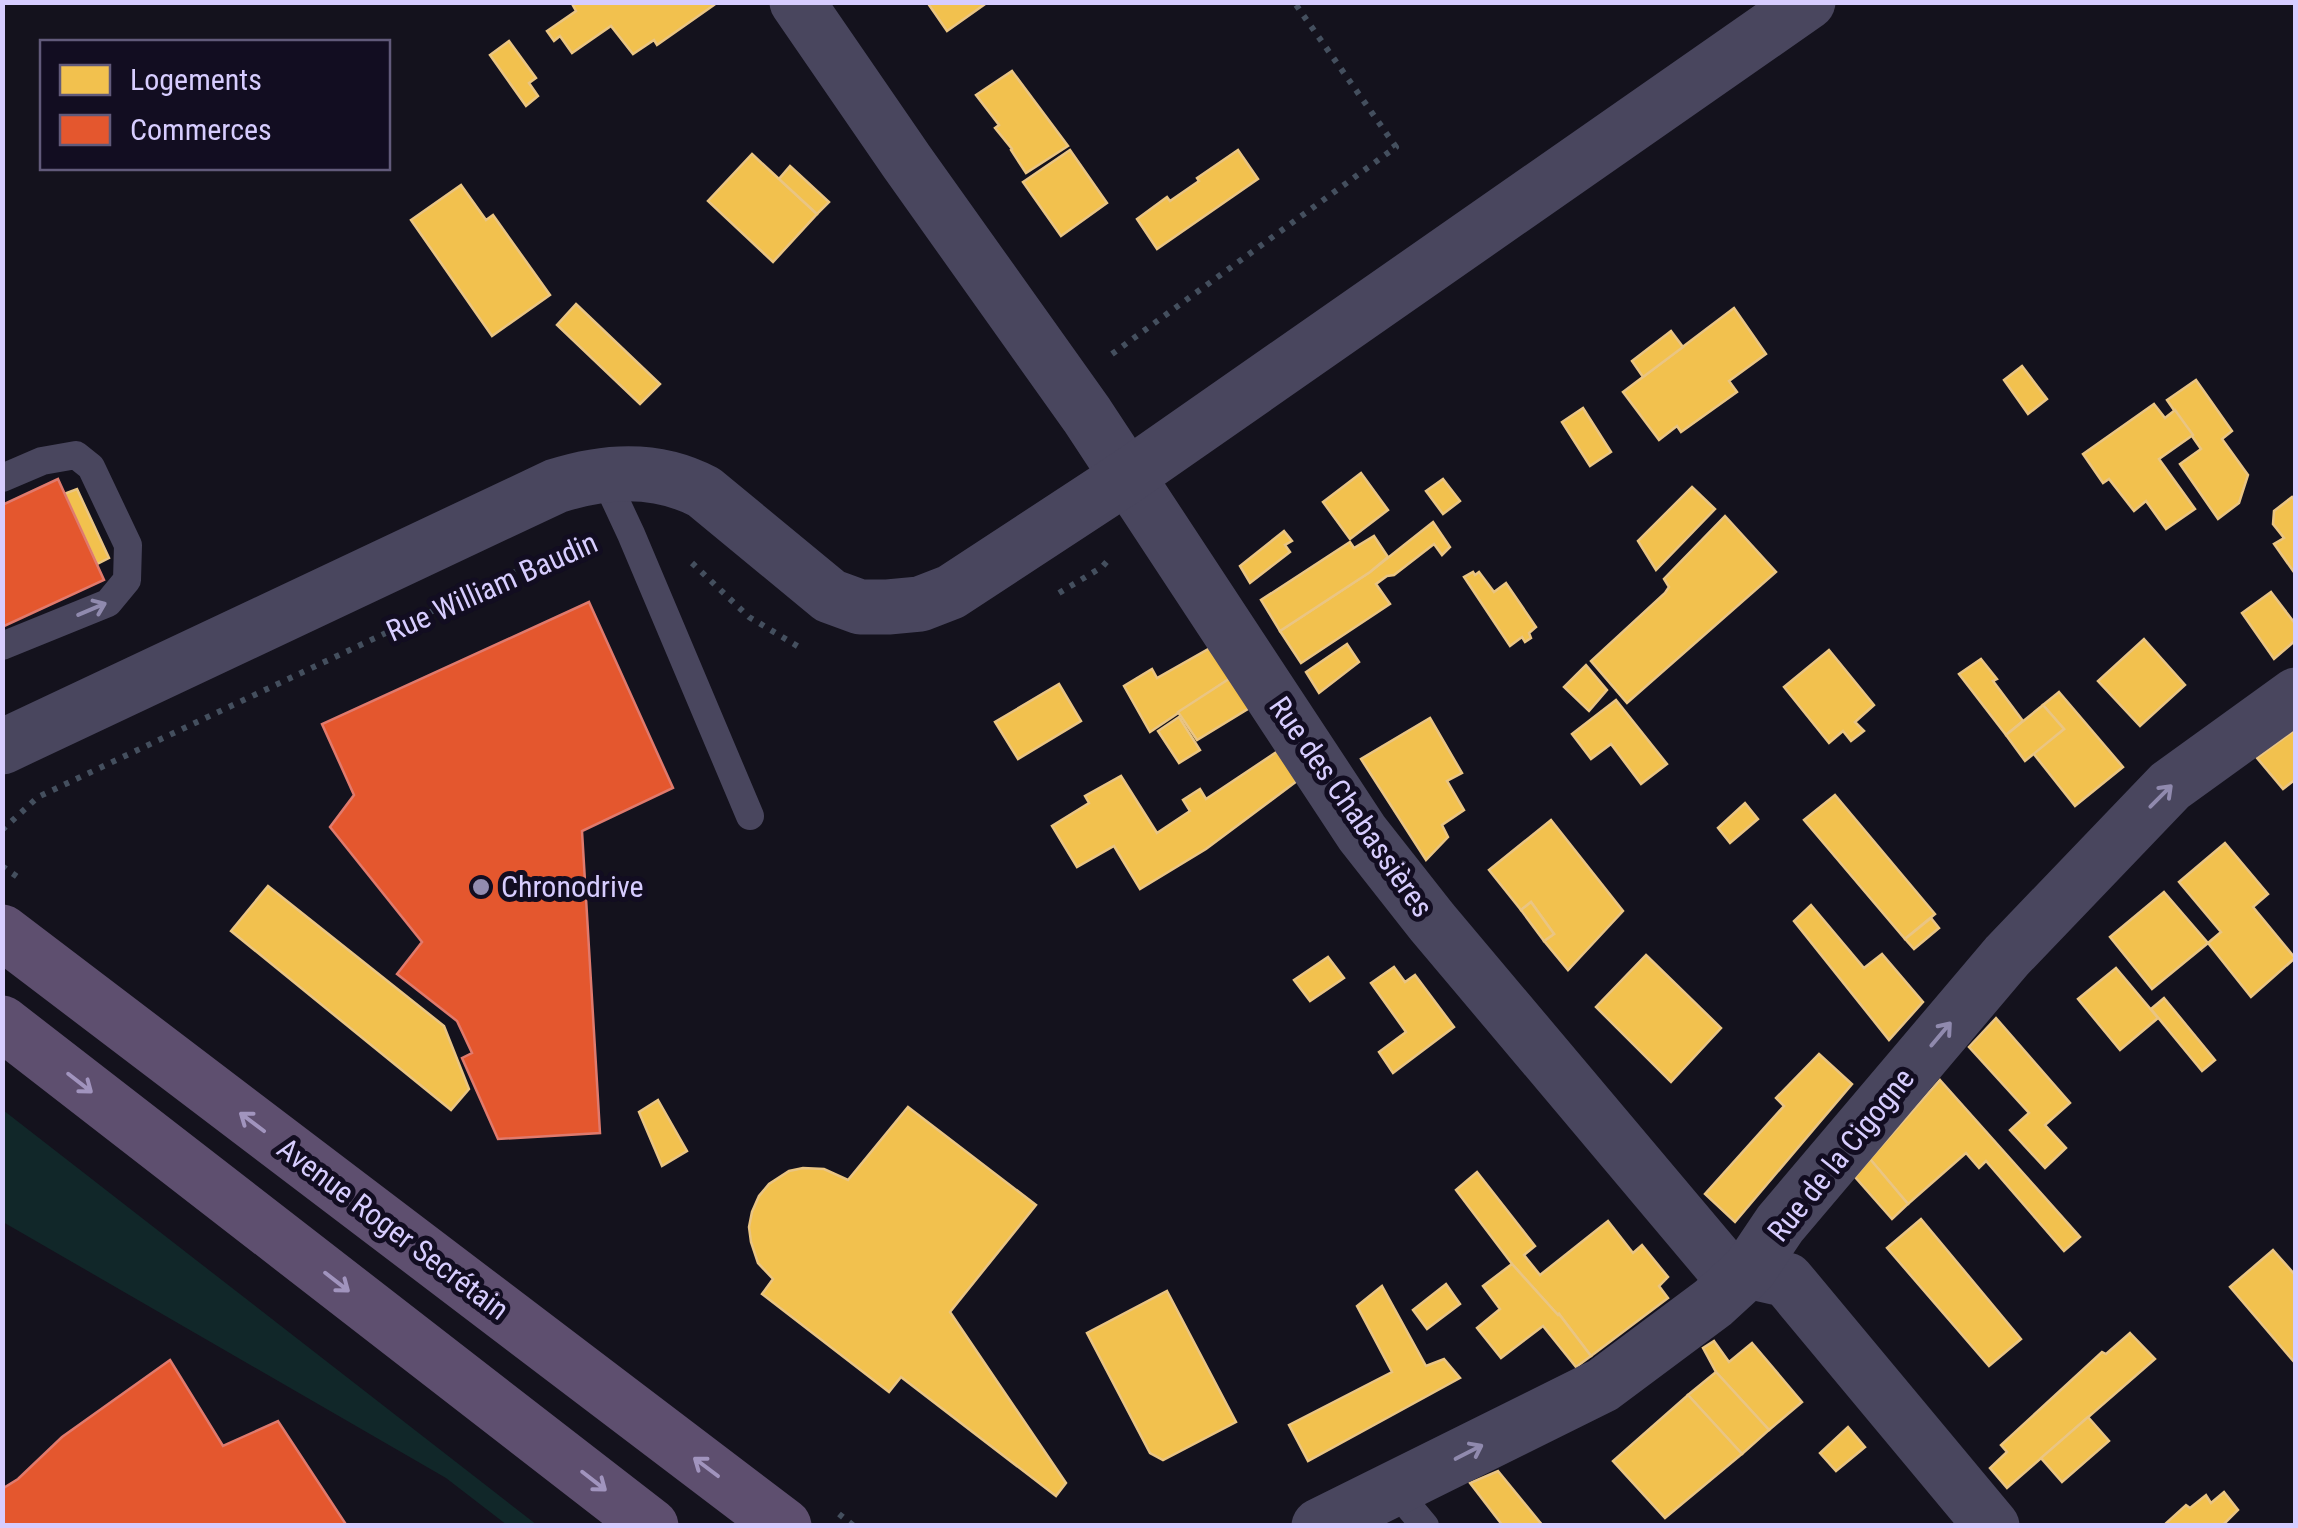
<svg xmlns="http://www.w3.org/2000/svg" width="2298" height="1528" font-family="'Roboto Condensed',sans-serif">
<rect width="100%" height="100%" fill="#14121d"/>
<polygon fill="#112729" points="2,1110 3,1110 537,1525 507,1525 446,1478 3,1222"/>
<g fill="#f2c14e" stroke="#eac583" stroke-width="2.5">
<polygon points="571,2 712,2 714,5 657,45 654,40 633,54 611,26 572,53 560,36 554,41 547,31 576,11"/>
<polygon points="927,2 988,2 947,31"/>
<polygon points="509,41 536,78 529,83 538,96 526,106 490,55"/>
<polygon points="1012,71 1068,146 1026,173 1011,150 1012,149 995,128 999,125 976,95"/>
<polygon points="1070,150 1107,203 1061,236 1023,182"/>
<polygon points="1238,150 1258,179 1157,249 1137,219 1167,197 1170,201 1199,181 1197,178"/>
<polygon points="752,154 817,214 773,262 708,201"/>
<polygon points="790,166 829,202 817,214 779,179"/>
<polygon points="461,185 486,220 493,215 550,295 492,336 411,220"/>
<polygon points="576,304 660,384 640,404 557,325"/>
<polygon points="1734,308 1766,354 1729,381 1737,392 1681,432 1677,426 1659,440 1623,392"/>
<polygon points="1671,331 1683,347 1643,377 1632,361"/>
<polygon points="2022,366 2047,399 2028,414 2004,380"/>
<polygon points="2196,380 2232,431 2222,439 2248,475 2239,503 2218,519 2180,464 2201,449 2167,400"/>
<polygon points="2154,404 2165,418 2175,410 2193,435 2159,459 2195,509 2166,529 2146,501 2134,511 2109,479 2103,483 2083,454"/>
<polygon points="1583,408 1611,452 1590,466 1562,422"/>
<polygon points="1361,473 1388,510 1350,539 1323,502"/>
<polygon points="1443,479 1460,501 1443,514 1426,491"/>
<polygon points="1692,487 1715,509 1656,570 1638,541"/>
<polygon points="77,489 109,558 97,564 64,494"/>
<polygon points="2292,497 2296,502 2296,575 2274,544 2284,538 2273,524 2274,511"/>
<polygon points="1725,516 1776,572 1627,703 1591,661 1665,593 1669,587 1664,579"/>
<polygon points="1433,522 1450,547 1442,555 1434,544 1394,575 1387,576 1376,584 1390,604 1301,663 1280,631 1370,572"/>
<polygon points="1284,531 1292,541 1285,545 1290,552 1250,583 1240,566"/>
<polygon points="1374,536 1388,557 1370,572 1280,631 1261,600 1350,542 1354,548"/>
<polygon points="1473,572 1475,575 1479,572 1494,592 1506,583 1536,627 1529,633 1531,638 1525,642 1522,637 1510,646 1464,577"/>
<polygon points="2271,592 2296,625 2296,640 2274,659 2242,613"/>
<polygon points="2144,639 2185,685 2140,726 2098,681"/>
<polygon points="1347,644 1359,662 1319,693 1306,672"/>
<polygon points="1212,647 1232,677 1150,732 1124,686 1152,669 1157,678"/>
<polygon points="1829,650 1874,705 1855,722 1864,731 1851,741 1843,731 1829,743 1784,687"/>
<polygon points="1981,659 1997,679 1993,681 2023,721 2006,735 1959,674"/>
<polygon points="1586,665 1607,690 1589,711 1564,687"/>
<polygon points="1232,677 1251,707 1197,740 1178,712"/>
<polygon points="1059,684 1081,721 1018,759 995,722"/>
<polygon points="2059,692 2123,767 2075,806 2033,753 2064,729 2043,705"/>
<polygon points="1616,700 1667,764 1641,784 1611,744 1591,759 1572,734"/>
<polygon points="2043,705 2064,729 2025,761 2006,735"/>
<polygon points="1179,717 1200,750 1179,763 1158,731"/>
<polygon points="1430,718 1462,773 1447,781 1464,810 1442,825 1448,837 1426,860 1361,759"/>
<polygon points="2296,729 2296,779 2283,789 2257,758"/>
<polygon points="1278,751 1297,781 1206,849 1140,889 1114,846 1077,867 1052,826 1089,803 1085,796 1121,776 1157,833 1190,811 1183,800 1200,789 1206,799"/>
<polygon points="1835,795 1935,914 1905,939 1804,820"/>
<polygon points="1745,803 1758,819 1730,843 1718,828"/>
<polygon points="1551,820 1623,911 1568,970 1544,941 1554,934 1531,902 1521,910 1489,870"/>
<polygon points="2225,843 2268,894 2253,907 2295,958 2251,997 2208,943 2221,932 2179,882"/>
<polygon points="268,886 444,1026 469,1089 451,1110 231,931"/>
<polygon points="2164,892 2208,943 2152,989 2110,937"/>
<polygon points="1531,902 1554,934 1544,941 1521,910"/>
<polygon points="1811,905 1864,968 1882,954 1923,1002 1889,1040 1794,921"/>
<polygon points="1931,918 1939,928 1914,949 1905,939"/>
<polygon points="1646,955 1721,1028 1671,1082 1596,1007"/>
<polygon points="1328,957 1344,978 1310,1001 1294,980"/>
<polygon points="1394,967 1405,982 1415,975 1454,1027 1393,1073 1379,1052 1406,1032 1371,983"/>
<polygon points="2116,968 2158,1018 2120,1050 2078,999"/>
<polygon points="2164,998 2215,1060 2202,1071 2151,1009"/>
<polygon points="1996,1018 2070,1103 2045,1125 2066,1148 2045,1168 2010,1130 2029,1113 1969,1047"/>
<polygon points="1819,1054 1852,1084 1735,1222 1705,1194 1784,1106 1776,1098"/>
<polygon points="1940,1080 2080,1237 2064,1251 1986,1161 1979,1168 1966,1153 1908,1204 1870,1159"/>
<polygon points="658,1100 687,1151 662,1166 639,1112"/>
<polygon points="908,1107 1036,1205 950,1312 1066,1483 1056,1496 901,1377 889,1392 762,1294 773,1279 758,1263 751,1242 749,1227 752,1212 759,1196 769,1184 789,1171 803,1168 824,1169 848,1180"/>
<polygon points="1870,1159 1908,1204 1892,1219 1855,1177"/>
<polygon points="1477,1172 1535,1246 1524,1255 1540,1275 1608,1221 1633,1253 1642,1245 1668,1277 1659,1286 1668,1298 1591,1356 1559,1314 1558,1315 1512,1264 1456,1190"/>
<polygon points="1921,1219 2021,1339 1989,1366 1887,1248"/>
<polygon points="2273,1250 2296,1276 2295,1363 2230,1287"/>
<polygon points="1512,1264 1558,1315 1559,1314 1591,1356 1576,1367 1543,1326 1501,1358 1477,1328 1500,1309 1483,1286"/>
<polygon points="1446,1284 1460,1304 1427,1329 1413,1310"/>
<polygon points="1382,1286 1426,1366 1444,1359 1460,1378 1308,1461 1289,1425 1392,1372 1357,1306"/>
<polygon points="1167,1291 1236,1422 1163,1460 1150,1453 1087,1333"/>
<polygon points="2130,1333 2155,1359 2007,1488 1990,1468 2007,1452 2001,1445 2102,1352 2106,1354"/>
<polygon points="1714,1341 1729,1362 1752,1343 1802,1402 1769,1430 1716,1372 1703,1348"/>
<polygon points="1716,1372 1769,1430 1742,1454 1688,1395"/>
<polygon points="1688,1395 1742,1454 1665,1518 1613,1461"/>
<polygon points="2088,1417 2109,1441 2062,1482 2041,1458"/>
<polygon points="1848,1427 1865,1447 1836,1471 1820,1453"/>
<polygon points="1498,1471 1543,1526 1503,1526 1470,1483"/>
<polygon points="2224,1492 2238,1510 2222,1526 2163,1526 2186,1505 2190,1508 2206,1495 2211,1503"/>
</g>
<g fill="#e4572e" stroke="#e07a6d" stroke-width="2.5">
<polygon points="58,479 104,580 2,627 2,505"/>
<polygon points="589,602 673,788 582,831 600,1133 498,1139 462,1058 472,1053 457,1021 397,974 422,942 330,827 354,795 322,724"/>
<polygon points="170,1360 223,1446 278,1421 347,1526 2,1526 2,1489 18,1479 62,1437"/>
</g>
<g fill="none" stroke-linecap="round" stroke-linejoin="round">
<g stroke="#444f5e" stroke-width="6" stroke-dasharray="5 8" stroke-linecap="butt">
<polyline points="1112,354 1396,147 1294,2"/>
<polyline points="692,563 749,617 799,647"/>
<polyline points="1059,593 1102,567 1110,558"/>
<polyline points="2,830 38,797 583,540"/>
<polyline points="2,866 19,878"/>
<polyline points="839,1514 854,1526"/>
</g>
<g stroke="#49465e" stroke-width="28">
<polyline points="603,474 631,534 750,816"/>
<polyline points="2,478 42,461 76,455 91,467 128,545 127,580 108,603 2,646"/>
<polyline points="1395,1490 1425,1526"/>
</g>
<g stroke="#49465e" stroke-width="55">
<polyline points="797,2 907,162 1087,415 1362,833 1432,922 1721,1265 1787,1280 1992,1526"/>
<path d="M2 747 556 486C606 470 657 467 704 492L830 596 860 607H888L920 604 951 592 1128 476 1808 2"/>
<polyline points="1319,1526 1603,1385 1713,1303 1749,1270 1780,1224 2007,956 2170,786 2296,695"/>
</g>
<g stroke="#5e4f6f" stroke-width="55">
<polyline points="2,932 784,1526"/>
<polyline points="2,1023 651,1526"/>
</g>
</g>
<defs><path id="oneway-shaft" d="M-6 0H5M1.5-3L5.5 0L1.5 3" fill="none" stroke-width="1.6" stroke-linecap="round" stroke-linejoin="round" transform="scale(2.5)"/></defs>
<g stroke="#908aae">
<use href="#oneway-shaft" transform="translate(92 609) rotate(-23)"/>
<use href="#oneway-shaft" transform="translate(2161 796) rotate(-45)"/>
<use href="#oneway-shaft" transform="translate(1941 1034) rotate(-50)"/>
<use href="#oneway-shaft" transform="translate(1469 1452) rotate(-27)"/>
</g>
<g stroke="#a194be">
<use href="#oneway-shaft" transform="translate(80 1083) rotate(38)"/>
<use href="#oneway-shaft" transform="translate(252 1122) rotate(-143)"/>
<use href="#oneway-shaft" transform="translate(337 1282) rotate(38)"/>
<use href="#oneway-shaft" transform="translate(706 1467) rotate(-143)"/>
<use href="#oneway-shaft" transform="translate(594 1481) rotate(38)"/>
</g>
<circle fill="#938cb0" stroke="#120d21" stroke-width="4" cx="481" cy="887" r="10"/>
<g text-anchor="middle" stroke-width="10" stroke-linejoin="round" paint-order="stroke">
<g font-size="30" fill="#d7cdff" stroke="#120d21">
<text transform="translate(492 587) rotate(-24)" y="10">Rue William Baudin</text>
<text transform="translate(1351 807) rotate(55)" y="10">Rue des Chabassières</text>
<text transform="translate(1841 1155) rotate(-51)" y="10">Rue de la Cigogne</text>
<text transform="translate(393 1229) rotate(37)" y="10">Avenue Roger Secrétain</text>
</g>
<g font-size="30" fill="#d7cdff" stroke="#120d21" text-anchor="start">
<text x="501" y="897">Chronodrive</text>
</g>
</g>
<rect width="2298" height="1528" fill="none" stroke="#d7cdff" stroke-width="10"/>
<rect x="40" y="40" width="350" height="130" fill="#120d21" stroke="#615a7a" stroke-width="2.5"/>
<rect x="60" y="65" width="50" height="30" fill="#f2c14e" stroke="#615a7a" stroke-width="2.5"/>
<text x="130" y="90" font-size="30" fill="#d7cdff">Logements</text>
<rect x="60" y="115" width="50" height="30" fill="#e4572e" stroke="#615a7a" stroke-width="2.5"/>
<text x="130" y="140" font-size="30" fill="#d7cdff">Commerces</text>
</svg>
